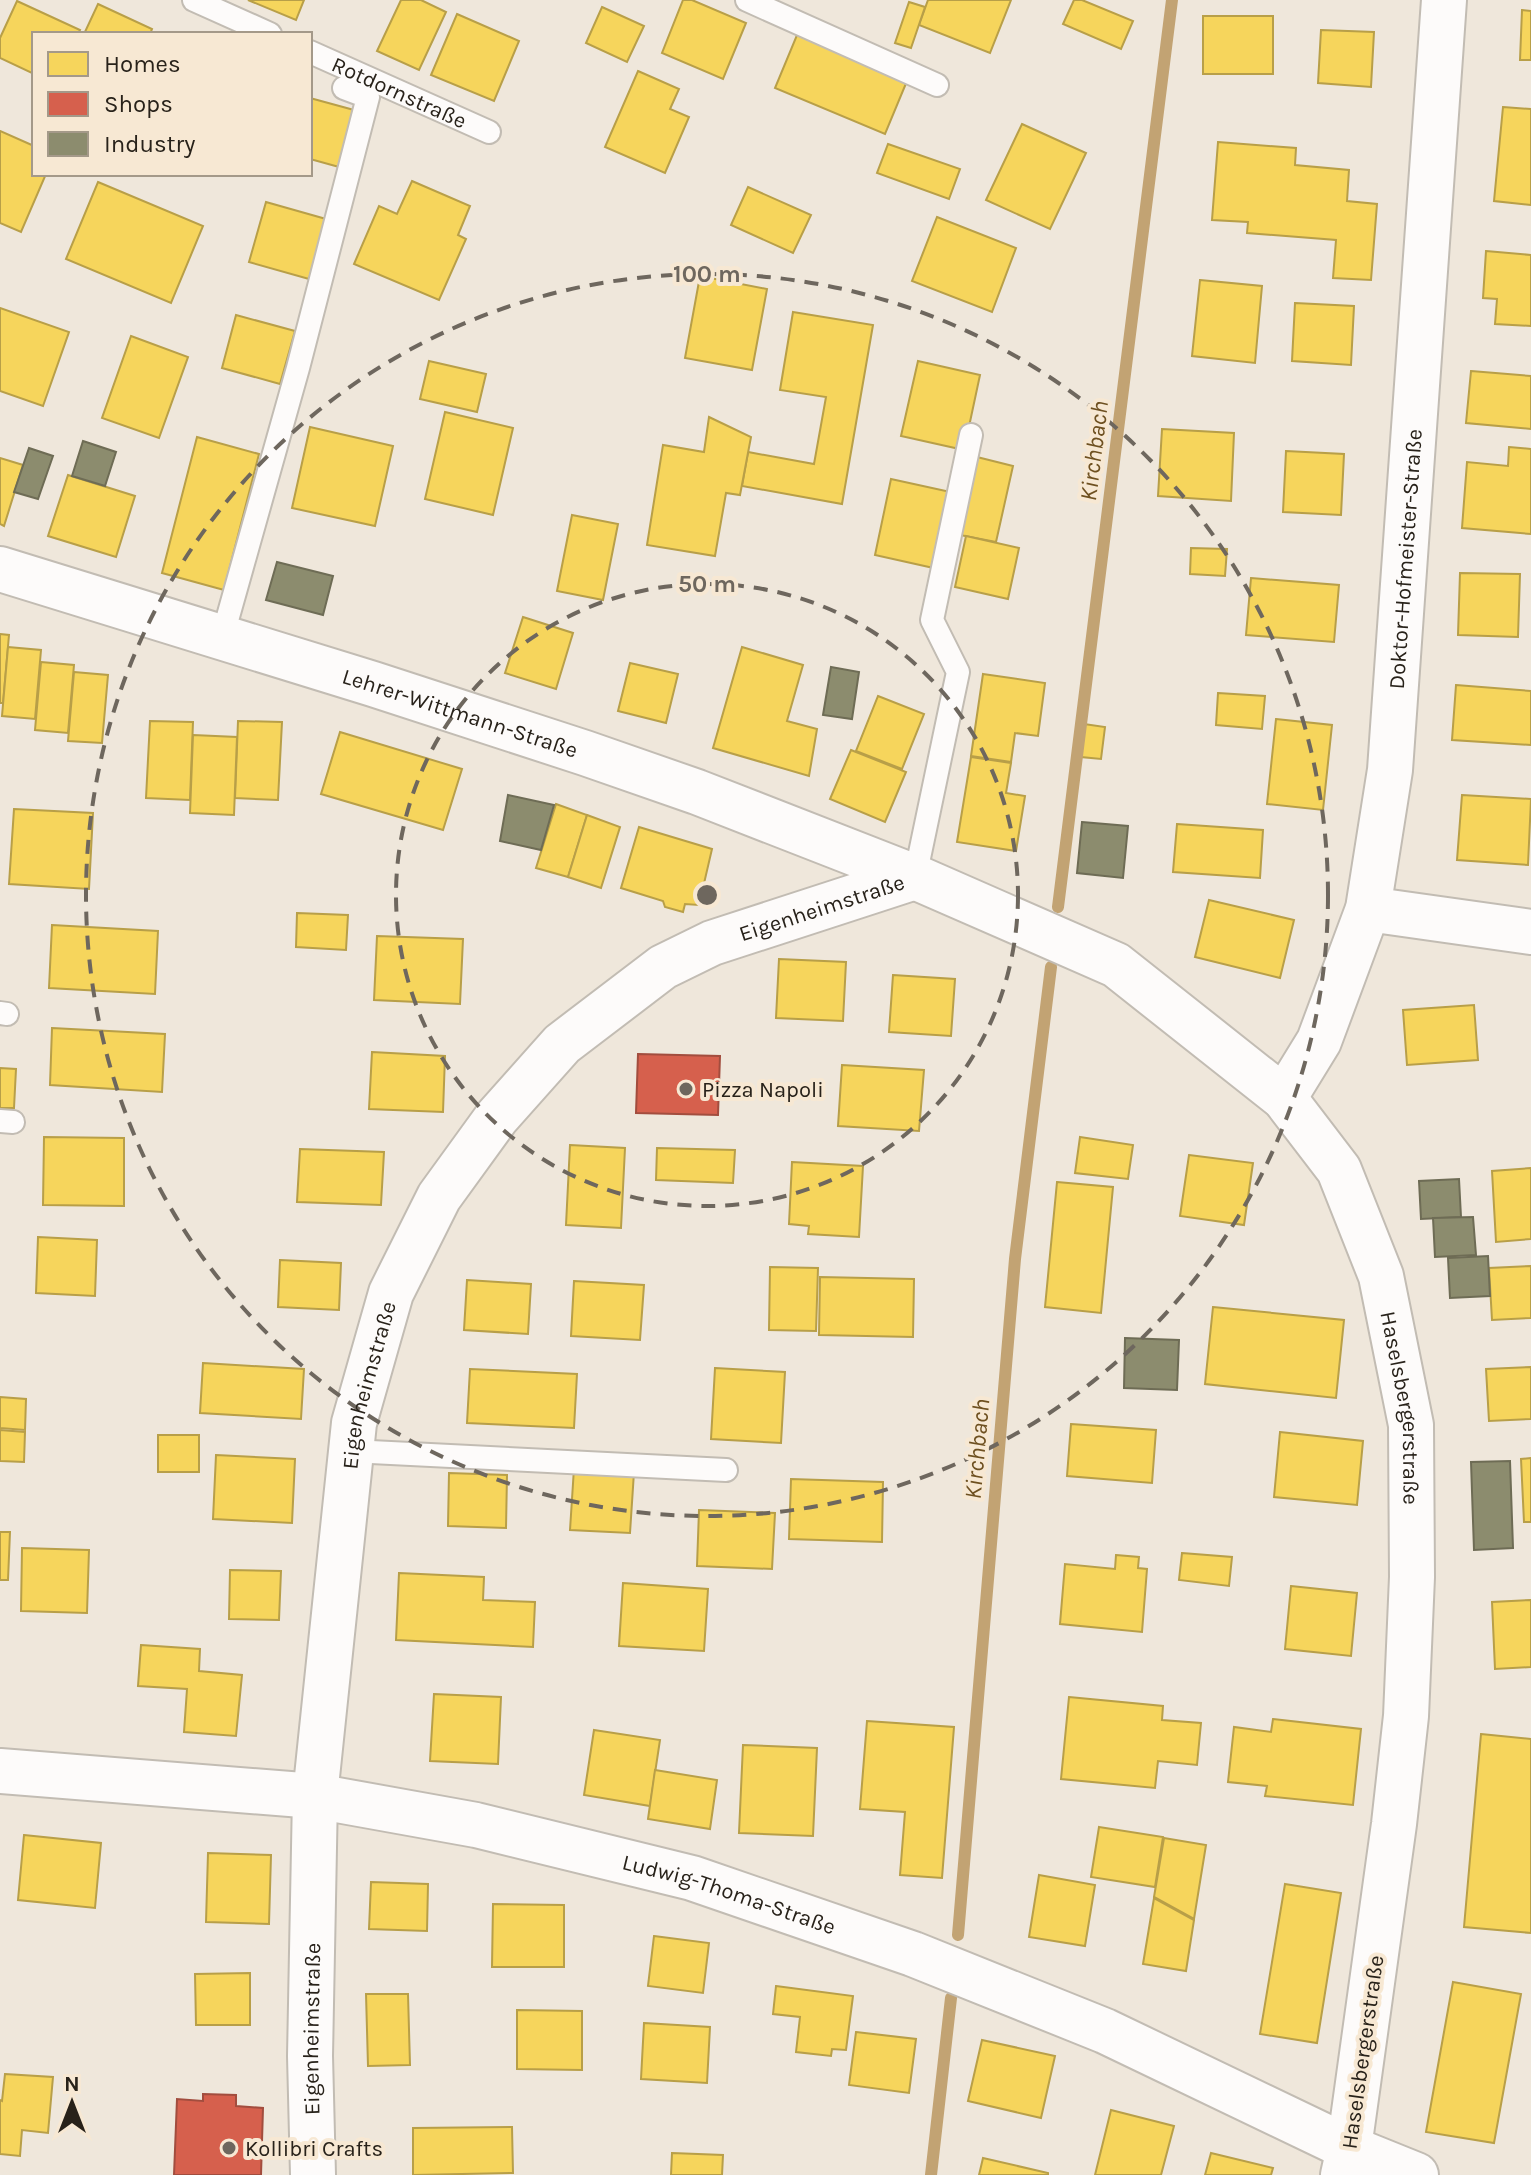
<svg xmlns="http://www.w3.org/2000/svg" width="1531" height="2175" font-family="Karla,sans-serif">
<rect width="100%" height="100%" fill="#efe7db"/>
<g fill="#f6d55c" stroke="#b89f48" stroke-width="2">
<polygon points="248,0 304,0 296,20"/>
<polygon points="401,0 421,0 446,12 419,70 377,51"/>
<polygon points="683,0 692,0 746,23 723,79 662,53"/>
<polygon points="928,0 1011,0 990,53 919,25"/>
<polygon points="1074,0 1082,0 1133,21 1121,49 1063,24"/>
<polygon points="17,1 80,30 78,34 34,34 34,74 0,58 0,38"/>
<polygon points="909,2 925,7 911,48 895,43"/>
<polygon points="98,4 152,29 150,34 84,34"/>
<polygon points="602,7 644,26 627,62 586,43"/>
<polygon points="1522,10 1531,11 1531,60 1520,60"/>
<polygon points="457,14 519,41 494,101 431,75"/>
<rect x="1203" y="16" width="70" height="58"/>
<polygon points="1321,30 1374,32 1371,87 1318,83"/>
<polygon points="797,35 907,81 885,134 775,88"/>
<polygon points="638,71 679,89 670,109 689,117 665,173 605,147"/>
<polygon points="310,98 354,110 339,167 310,159"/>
<polygon points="1503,107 1531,109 1531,205 1494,201"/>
<polygon points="1022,124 1086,153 1050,229 986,200"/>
<polygon points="0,131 34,146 34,174 46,174 21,232 0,223"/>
<polygon points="1218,142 1296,148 1295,165 1349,170 1347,201 1377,204 1371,280 1333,278 1336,240 1247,233 1248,222 1212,220"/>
<polygon points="888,144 960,169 949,199 877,173"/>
<polygon points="412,181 470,206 458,235 466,239 439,300 354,264 379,206 397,214"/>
<polygon points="98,182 203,226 171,303 66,259"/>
<polygon points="748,187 811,215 793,253 731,225"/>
<polygon points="266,202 326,219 309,279 249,262"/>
<polygon points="937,217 1016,248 992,312 912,281"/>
<polygon points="1486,251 1531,255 1531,326 1495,324 1497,299 1483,298"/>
<polygon points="700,276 767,289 752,370 685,358"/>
<polygon points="1200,280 1262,286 1255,363 1192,356"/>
<polygon points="1295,303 1354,306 1351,365 1292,361"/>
<polygon points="0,308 69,332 43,406 0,391"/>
<polygon points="793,312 873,325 842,504 742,486 748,452 814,464 826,397 780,390"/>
<polygon points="236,315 295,331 280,384 222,368"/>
<polygon points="131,336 188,357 159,438 102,418"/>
<polygon points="429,361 486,374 477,412 420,399"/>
<polygon points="918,361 980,375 964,450 901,436"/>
<polygon points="1471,371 1531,376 1531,429 1466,423"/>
<polygon points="445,412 513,428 493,515 425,499"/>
<polygon points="709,417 751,437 740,495 726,493 715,556 647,545 663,445 704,452"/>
<polygon points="310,427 393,446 375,526 292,508"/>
<polygon points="1162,429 1234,433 1231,501 1158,496"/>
<polygon points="197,437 259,454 224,590 162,573"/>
<polygon points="1509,447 1531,449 1531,534 1462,528 1467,462 1508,466"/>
<polygon points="1286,451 1344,454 1341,515 1283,512"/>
<polygon points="977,457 1013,466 996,542 960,535"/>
<polygon points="0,458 23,465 4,526 0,524"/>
<polygon points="68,475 135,496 116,557 48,536"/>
<polygon points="891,479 955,493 938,569 875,555"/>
<polygon points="572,515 618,524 603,600 557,591"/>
<polygon points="966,536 1019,548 1008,599 955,587"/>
<polygon points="1191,548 1227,549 1225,576 1190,574"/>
<polygon points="1460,573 1520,574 1518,637 1458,635"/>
<polygon points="1251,578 1339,585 1334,642 1246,635"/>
<polygon points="523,617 573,633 556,689 505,673"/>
<polygon points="0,634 9,635 3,703 0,703"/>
<polygon points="8,647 41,650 35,719 2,716"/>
<polygon points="742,647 803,665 787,721 817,729 809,776 713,748"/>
<polygon points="41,662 74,665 68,733 35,730"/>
<polygon points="630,663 678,674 666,723 618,711"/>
<polygon points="74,672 108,675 102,743 68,741"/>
<polygon points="983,674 1045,683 1038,736 1015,733 1011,762 971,756"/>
<polygon points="1456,685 1531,691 1531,745 1452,740"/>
<polygon points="1218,693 1265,696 1262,729 1216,725"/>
<polygon points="878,696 924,714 902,769 856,751"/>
<polygon points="1276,719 1332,725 1323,810 1267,804"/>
<polygon points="150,721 193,722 190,800 146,798"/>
<polygon points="238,721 282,722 278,800 235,798"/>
<polygon points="1084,724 1105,727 1101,759 1081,757"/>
<polygon points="340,732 462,769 443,830 321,794"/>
<polygon points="193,735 237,737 234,815 190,813"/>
<polygon points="851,750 906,772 885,822 830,799"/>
<polygon points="971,757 1011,763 1006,793 1025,796 1016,851 957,842"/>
<polygon points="1462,795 1531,799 1528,865 1457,860"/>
<polygon points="556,804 587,815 568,877 536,868"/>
<polygon points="14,809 93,813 89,889 9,884"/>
<polygon points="587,815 620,827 601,888 568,877"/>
<polygon points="1177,824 1263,830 1260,878 1173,872"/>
<polygon points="639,827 712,849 699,905 685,904 683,912 665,907 663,901 621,888"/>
<polygon points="1209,900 1294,920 1280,978 1195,957"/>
<polygon points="297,913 348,915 346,950 296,947"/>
<polygon points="52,925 158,931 155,994 49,988"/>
<polygon points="377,936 463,939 460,1004 374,1000"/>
<polygon points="779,959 846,962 843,1021 776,1018"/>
<polygon points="893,975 955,979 951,1036 889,1032"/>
<polygon points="1474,1005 1478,1060 1407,1065 1403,1010"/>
<polygon points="52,1028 165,1034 162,1092 50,1085"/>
<polygon points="372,1052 445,1056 443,1112 369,1109"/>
<polygon points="842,1065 924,1070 919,1131 838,1126"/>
<polygon points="0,1068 16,1069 14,1108 0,1108"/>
<polygon points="44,1137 124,1138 124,1206 43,1205"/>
<polygon points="1080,1137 1133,1145 1128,1179 1075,1173"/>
<polygon points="570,1145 625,1148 621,1228 566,1225"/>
<polygon points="657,1148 735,1150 733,1183 656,1180"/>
<polygon points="300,1149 384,1152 381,1205 297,1202"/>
<polygon points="1189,1155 1253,1163 1244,1225 1180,1216"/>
<polygon points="792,1162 863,1166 859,1237 808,1234 809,1226 789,1224"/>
<polygon points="1531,1168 1531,1239 1496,1242 1492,1171"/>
<polygon points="1057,1182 1113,1187 1101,1313 1045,1307"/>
<polygon points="38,1237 97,1240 95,1296 36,1293"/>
<polygon points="280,1260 341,1263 339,1310 278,1307"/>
<polygon points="1531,1266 1531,1318 1492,1320 1489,1268"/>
<polygon points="770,1267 818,1268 816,1331 769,1330"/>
<polygon points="820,1277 914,1279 913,1337 819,1335"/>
<polygon points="467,1280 531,1284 528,1334 464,1330"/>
<polygon points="574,1281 644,1285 640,1340 571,1336"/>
<polygon points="1213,1307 1344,1320 1336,1398 1205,1384"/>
<polygon points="203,1363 304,1369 301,1419 200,1413"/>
<polygon points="1531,1367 1531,1419 1489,1421 1486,1369"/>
<polygon points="715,1368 785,1372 781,1443 711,1439"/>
<polygon points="470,1369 577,1374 574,1428 467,1423"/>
<polygon points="0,1397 26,1399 25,1430 0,1428"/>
<polygon points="1071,1424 1156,1430 1152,1483 1067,1476"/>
<polygon points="0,1430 25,1432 24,1462 0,1461"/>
<polygon points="1280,1432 1363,1441 1357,1505 1274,1497"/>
<rect x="158" y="1435" width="41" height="37"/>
<polygon points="216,1455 295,1459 292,1523 213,1519"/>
<polygon points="1531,1458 1531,1522 1524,1522 1521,1459"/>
<polygon points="574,1468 634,1472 630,1533 570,1530"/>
<polygon points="449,1473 507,1475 506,1528 448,1526"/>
<polygon points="791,1479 883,1482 882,1542 789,1539"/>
<polygon points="699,1510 775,1513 772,1569 697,1566"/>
<polygon points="0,1532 10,1532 8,1580 0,1580"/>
<polygon points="22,1548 89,1550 87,1613 21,1611"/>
<polygon points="1182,1553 1232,1557 1229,1586 1179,1580"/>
<polygon points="1116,1555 1139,1557 1138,1568 1147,1569 1142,1632 1060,1624 1065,1564 1115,1569"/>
<polygon points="230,1570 281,1571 279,1620 229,1619"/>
<polygon points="399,1573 484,1577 483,1600 535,1602 533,1647 396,1640"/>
<polygon points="623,1583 708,1589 704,1651 619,1646"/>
<polygon points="1291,1586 1357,1593 1351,1656 1285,1649"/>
<polygon points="1531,1600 1531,1667 1495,1669 1492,1602"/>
<polygon points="141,1645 200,1649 199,1671 242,1675 236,1736 184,1732 187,1689 138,1686"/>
<polygon points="434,1694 501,1697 498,1764 430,1761"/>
<polygon points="1069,1697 1163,1706 1162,1720 1201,1723 1197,1765 1158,1761 1155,1788 1061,1779"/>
<polygon points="1273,1719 1361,1729 1353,1805 1265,1796 1267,1786 1228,1782 1234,1727 1271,1732"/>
<polygon points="867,1721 954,1727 942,1878 900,1875 905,1812 860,1809"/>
<polygon points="594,1730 660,1740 650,1806 584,1795"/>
<polygon points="1481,1734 1531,1739 1531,1933 1464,1927"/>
<polygon points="743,1745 817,1748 813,1836 739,1833"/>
<polygon points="655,1770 717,1780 710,1829 648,1819"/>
<polygon points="1099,1827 1163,1837 1155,1887 1091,1877"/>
<polygon points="24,1835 101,1843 95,1908 18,1900"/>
<polygon points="1164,1838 1206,1845 1194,1919 1154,1897"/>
<polygon points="208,1853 271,1855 269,1924 206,1922"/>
<polygon points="1039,1875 1095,1885 1085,1946 1029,1937"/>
<polygon points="371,1882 428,1884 427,1931 369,1929"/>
<polygon points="1285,1884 1341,1893 1317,2043 1260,2034"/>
<polygon points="1154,1898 1194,1920 1186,1971 1143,1964"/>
<polygon points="493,1904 564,1905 564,1967 492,1967"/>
<polygon points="654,1936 709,1943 703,1993 648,1986"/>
<polygon points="250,1973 250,2025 196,2025 195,1974"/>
<polygon points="1453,1982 1521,1994 1494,2143 1426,2132"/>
<polygon points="776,1986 853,1996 846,2050 832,2049 831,2056 796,2052 800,2017 773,2014"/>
<polygon points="366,1994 408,1994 410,2065 368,2066"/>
<polygon points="517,2010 582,2011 582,2070 517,2069"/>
<polygon points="644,2023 710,2027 707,2083 641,2079"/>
<polygon points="856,2032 916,2039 909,2093 849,2085"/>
<polygon points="982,2040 1055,2056 1041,2118 968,2101"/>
<polygon points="5,2074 53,2077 48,2133 22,2130 20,2156 0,2154 0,2100 2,2101"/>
<polygon points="1111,2110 1174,2126 1161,2175 1095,2175"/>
<polygon points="512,2127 513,2173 413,2175 413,2128"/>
<polygon points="672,2153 723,2155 722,2175 671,2175"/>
<polygon points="1211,2153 1273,2168 1271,2175 1205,2175"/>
<polygon points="983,2158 1048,2173 1048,2175 979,2175"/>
</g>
<g fill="#d6604d" stroke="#a24d3e" stroke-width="2">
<polygon points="638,1054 720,1056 718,1115 636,1113"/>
<polygon points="203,2094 236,2095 236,2106 263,2108 261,2175 174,2175 177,2099 203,2101"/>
</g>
<g fill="#8c8c6e" stroke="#6e6c55" stroke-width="2">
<polygon points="83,441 116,452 105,486 72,476"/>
<polygon points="29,448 53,456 38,499 14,492"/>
<polygon points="277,562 333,576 323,615 266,600"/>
<polygon points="831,667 859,672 852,719 823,715"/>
<polygon points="508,795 554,805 541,850 500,841"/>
<polygon points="1082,822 1128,826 1123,878 1077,873"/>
<polygon points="1459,1179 1461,1217 1421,1219 1419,1181"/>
<polygon points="1473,1217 1476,1255 1435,1257 1433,1218"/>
<polygon points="1488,1256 1490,1296 1450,1298 1448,1258"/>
<polygon points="1125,1338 1179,1340 1177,1390 1124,1388"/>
<polygon points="1510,1461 1513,1548 1474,1550 1471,1462"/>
</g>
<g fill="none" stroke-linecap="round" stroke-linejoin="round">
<g stroke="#c2a373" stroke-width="12">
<polyline points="1058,907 1172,0"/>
<polyline points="958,1935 1015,1259 1051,967"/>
<polyline points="931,2175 951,1998"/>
</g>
<g stroke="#c2bcb3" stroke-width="26">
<g id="lane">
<polyline points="194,0 270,34"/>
<polyline points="747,0 937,85"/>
<path id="s1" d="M310 52 489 132"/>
<polyline points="222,638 298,368 368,97 344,88"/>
<polyline points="915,877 958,672 932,620 971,435"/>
<polyline points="0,1013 7,1014"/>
<polyline points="0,1121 13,1122"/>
<polyline points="351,1451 726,1470"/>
</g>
</g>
<g stroke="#c2bcb3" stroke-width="48">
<g id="street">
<path id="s2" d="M0 569 373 684 585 753 697 792 915 877 1116 965 1284 1098 1339 1170 1381 1276 1411 1425 1412 1577 1406 1716 1394 1824 1349 2148 1343 2175"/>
<polyline points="1368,909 1531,932"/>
<path id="s3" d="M1284 1098 1319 1041 1368 909 1390 770 1444 0"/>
<path id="s4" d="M0 1771 315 1796 476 1825 692 1878 913 1954 1105 2031 1349 2148 1416 2175"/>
<path id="s5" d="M313 2175 310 2056 315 1796 354 1423 391 1293 439 1197 497 1117 562 1044 663 967 712 943 915 877"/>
</g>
</g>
<use href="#lane" stroke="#fdfbfa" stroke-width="22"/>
<use href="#street" stroke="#fdfbfa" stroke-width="44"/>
</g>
<g fill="none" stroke="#6e675e" stroke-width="4" stroke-dasharray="14 10">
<circle cx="707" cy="895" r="311"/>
<circle cx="707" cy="895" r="621"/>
</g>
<g fill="#6e675e" stroke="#f7e8d3" stroke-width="3">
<circle cx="686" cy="1089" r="8"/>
<circle cx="229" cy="2148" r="8"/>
</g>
<g text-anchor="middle" stroke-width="8" stroke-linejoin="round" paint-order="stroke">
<g font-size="22" fill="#28221a" stroke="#f7e8d3">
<text dy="8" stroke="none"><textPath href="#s1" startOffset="98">Rotdornstraße</textPath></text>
<text dy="8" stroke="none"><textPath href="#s3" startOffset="560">Doktor-Hofmeister-Straße</textPath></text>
<text dy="8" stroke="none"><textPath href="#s2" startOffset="482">Lehrer-Wittmann-Straße</textPath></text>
<text dy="8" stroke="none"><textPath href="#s5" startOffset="1490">Eigenheimstraße</textPath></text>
<text dy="8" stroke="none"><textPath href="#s5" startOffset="794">Eigenheimstraße</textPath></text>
<text dy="8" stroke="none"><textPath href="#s2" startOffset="1738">Haselsbergerstraße</textPath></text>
<text dy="8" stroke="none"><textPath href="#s4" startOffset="742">Ludwig-Thoma-Straße</textPath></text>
<text dy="8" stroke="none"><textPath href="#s5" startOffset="146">Eigenheimstraße</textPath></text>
<text transform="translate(1362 2052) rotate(-82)" y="8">Haselsbergerstraße</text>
</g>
<g font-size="22" fill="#28221a" stroke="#f7e8d3" text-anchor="start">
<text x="702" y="1097">Pizza Napoli</text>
<text x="245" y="2156">Kollibri Crafts</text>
</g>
<g font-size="24" font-style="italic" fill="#6e5020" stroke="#f7e8d3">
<text transform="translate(1094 451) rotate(-83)" y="8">Kirchbach</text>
<text transform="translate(977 1449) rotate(-85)" y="8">Kirchbach</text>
</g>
</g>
<circle cx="707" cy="895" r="12" fill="#6e675e" stroke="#f7e8d3" stroke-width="4"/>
<g font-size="24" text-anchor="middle" font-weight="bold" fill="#6e675e" stroke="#f7e8d3" stroke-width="8" stroke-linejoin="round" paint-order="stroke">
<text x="707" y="282">100 m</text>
<text x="707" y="592">50 m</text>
</g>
<rect x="32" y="32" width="280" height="144" fill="#f7e8d3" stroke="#a49989" stroke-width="2"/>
<rect x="48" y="52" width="40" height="24" fill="#f6d55c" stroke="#a49989" stroke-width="2"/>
<text x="104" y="72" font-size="24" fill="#28221a">Homes</text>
<rect x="48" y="92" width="40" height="24" fill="#d6604d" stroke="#a49989" stroke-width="2"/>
<text x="104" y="112" font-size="24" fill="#28221a">Shops</text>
<rect x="48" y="132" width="40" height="24" fill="#8c8c6e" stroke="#a49989" stroke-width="2"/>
<text x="104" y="152" font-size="24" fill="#28221a">Industry</text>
<g transform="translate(72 2103)" stroke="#f7e8d3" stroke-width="6" paint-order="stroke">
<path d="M0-6L14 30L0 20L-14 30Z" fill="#28221a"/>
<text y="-12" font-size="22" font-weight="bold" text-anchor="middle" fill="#28221a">N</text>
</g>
</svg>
